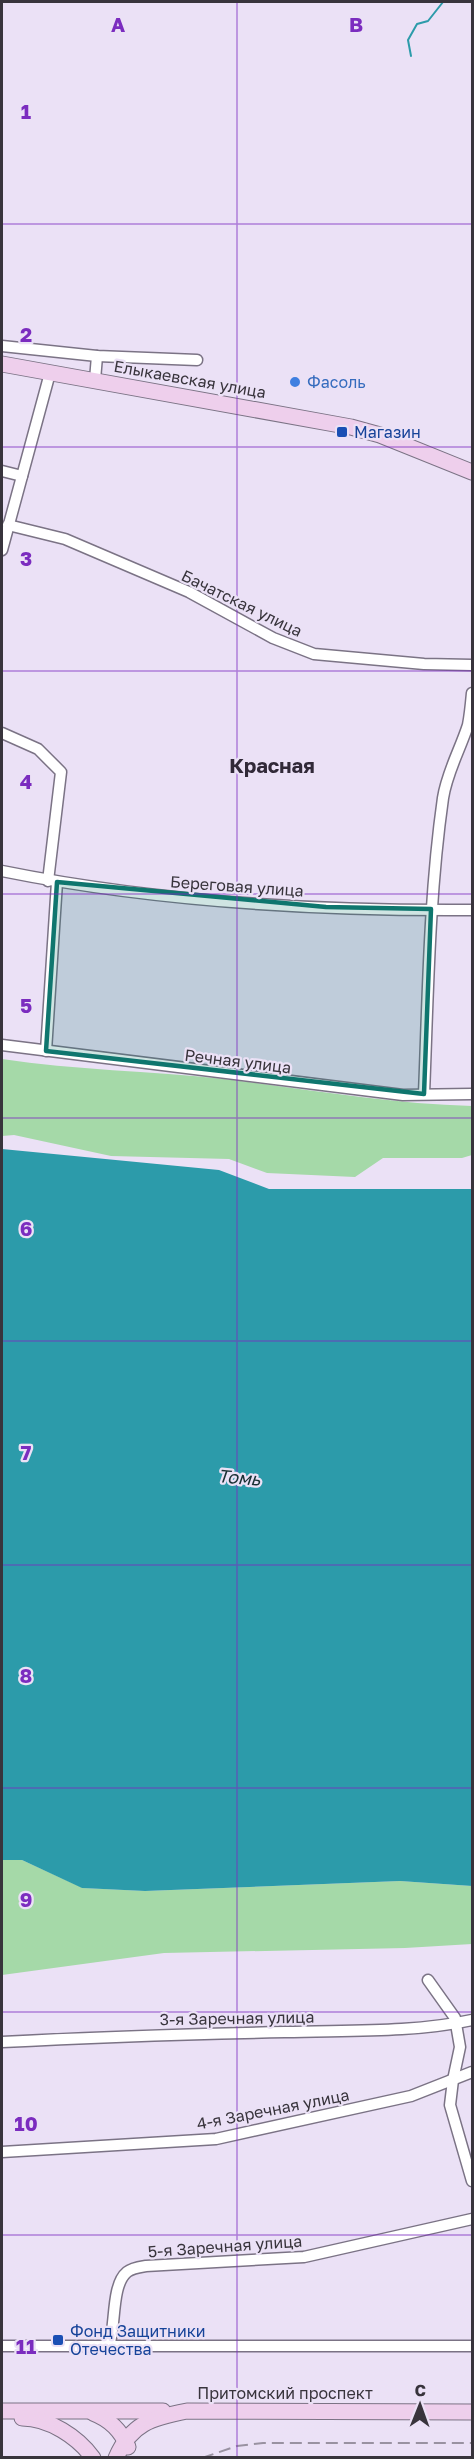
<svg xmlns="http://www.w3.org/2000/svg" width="474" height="2459" font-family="'Golos Text',sans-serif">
<rect width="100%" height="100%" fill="#ebe1f6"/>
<g fill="#a5d9a8">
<path d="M2 1059C75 1070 150 1071 224 1079 307 1089 389 1104 472 1106V1155L462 1158H383L355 1177 267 1173 229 1159 111 1156 14 1135 2 1136Z"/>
<polygon points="2,1860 22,1860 83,1888 145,1891 400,1881 472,1886 472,1944 405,1948 164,1953 2,1975"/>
</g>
<polygon fill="#2c9baa" points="2,1149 219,1170 269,1189 472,1189 472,1886 400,1881 145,1891 82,1888 22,1860 2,1860"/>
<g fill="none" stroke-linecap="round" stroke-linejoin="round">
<polyline stroke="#2c9baa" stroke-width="2" points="411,56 408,40 417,24 428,21 443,2"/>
<g stroke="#7b7385" stroke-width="13">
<g id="street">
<polyline points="2,346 97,356 197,360"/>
<polyline points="95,380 97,356"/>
<polyline points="2,471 22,476"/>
<polyline points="8,525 65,539 189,592 273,638 314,654 424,664 472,665"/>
<polyline points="2,550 50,373"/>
<polyline points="2,733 38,749 61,772 48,881"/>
<path d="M2 871C155 902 316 911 472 910"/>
<polyline points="2,1045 403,1095 472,1094"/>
<polyline points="46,1051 57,882"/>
<path d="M424 1094C428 996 429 896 443 798 447 772 460 750 468 725 470 715 471 704 472 693"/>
<polyline points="428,1980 455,2018 460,2047 453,2080 450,2105 472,2181"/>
<path d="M2 2042C96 2037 191 2034 285 2032 347 2030 412 2033 472 2020"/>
<polyline points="2,2152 216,2139 411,2096 472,2072"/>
<polyline points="2,2346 472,2346"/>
<path d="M109 2346C116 2326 111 2285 127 2272 132 2268 140 2267 146 2266L304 2257 472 2219"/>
</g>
</g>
<g stroke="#7b7385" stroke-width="17">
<g id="secondary">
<polyline points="2,364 351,427 380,435 472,472"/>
<polyline points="2,2411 163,2411"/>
<path d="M93 2413C111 2420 121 2431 128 2447"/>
<path d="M22 2418C49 2418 78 2437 93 2458"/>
<path d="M116 2458C131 2423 152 2418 187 2411L472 2412"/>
</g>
</g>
<use href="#street" stroke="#fff" stroke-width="10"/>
<use href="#secondary" stroke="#eecfec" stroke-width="15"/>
<polyline stroke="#9992a1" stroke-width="2" stroke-dasharray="12 6" stroke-linecap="butt" points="202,2458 237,2446 263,2443 472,2443"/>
</g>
<path fill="#0f766e" fill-opacity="0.2" stroke="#0f766e" stroke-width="4.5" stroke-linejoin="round" d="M57 882 326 907 431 909 424 1094 46 1051Z"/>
<path fill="none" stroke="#7b2cbf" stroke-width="1.5" stroke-opacity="0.55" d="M237 2V2458M2 224H472M2 447H472M2 671H472M2 894H472M2 1118H472M2 1341H472M2 1565H472M2 1788H472M2 2012H472M2 2235H472"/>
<circle fill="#3f7fe0" stroke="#ebe1f6" stroke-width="2" cx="295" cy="382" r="6"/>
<g fill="#1a4fb4" stroke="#ebe1f6" stroke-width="2">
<rect x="336" y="426" width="12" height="12" rx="3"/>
<rect x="52" y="2334" width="12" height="12" rx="3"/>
</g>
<g text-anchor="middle" stroke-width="4.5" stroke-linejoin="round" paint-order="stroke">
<g font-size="16" fill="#38343c" stroke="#ebe1f6">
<text transform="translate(190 379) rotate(10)" y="6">Елыкаевская улица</text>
<text transform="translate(242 603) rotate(26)" y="6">Бачатская улица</text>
<text transform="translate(237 886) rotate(4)" y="6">Береговая улица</text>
<text transform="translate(238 1061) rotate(7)" y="6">Речная улица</text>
<text transform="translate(237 2018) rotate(-1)" y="6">3-я Заречная улица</text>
<text transform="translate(273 2109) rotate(-11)" y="6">4-я Заречная улица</text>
<text transform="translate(225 2246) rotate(-4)" y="6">5-я Заречная улица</text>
<text x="285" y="2399">Притомский проспект</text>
</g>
<g font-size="16" fill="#366cbe" stroke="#ebe1f6" text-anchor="start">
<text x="307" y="388">Фасоль</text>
</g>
<g font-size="16" fill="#164399" stroke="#ebe1f6" text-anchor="start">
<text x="354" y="438">Магазин</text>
<text x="70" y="2337">Фонд Защитники<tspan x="70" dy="18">Отечества</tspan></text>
</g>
<g font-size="18" font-style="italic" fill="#193034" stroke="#ebe1f6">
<text transform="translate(239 1478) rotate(5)" y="6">Томь</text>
</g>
<g font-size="20" font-weight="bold" fill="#312938" stroke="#ebe1f6">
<text x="272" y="773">Красная</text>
</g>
</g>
<g font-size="20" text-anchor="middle" font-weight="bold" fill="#7b2cbf" stroke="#ebe1f6" stroke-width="4.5" stroke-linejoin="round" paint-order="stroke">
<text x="118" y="32">A</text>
<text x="356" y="32">B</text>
<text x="26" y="119">1</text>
<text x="26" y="342">2</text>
<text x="26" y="566">3</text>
<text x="26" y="789">4</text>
<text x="26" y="1013">5</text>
<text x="26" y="1236">6</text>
<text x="26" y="1460">7</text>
<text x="26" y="1683">8</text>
<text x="26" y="1907">9</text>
<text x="26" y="2131">10</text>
<text x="26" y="2354">11</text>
</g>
<rect width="474" height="2459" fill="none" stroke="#38343c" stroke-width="6"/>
<g transform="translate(420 2405) rotate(1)" stroke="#ebe1f6" stroke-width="4.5" paint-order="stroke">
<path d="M0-4.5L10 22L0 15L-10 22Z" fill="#38343c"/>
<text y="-9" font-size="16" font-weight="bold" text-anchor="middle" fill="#38343c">С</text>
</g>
</svg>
